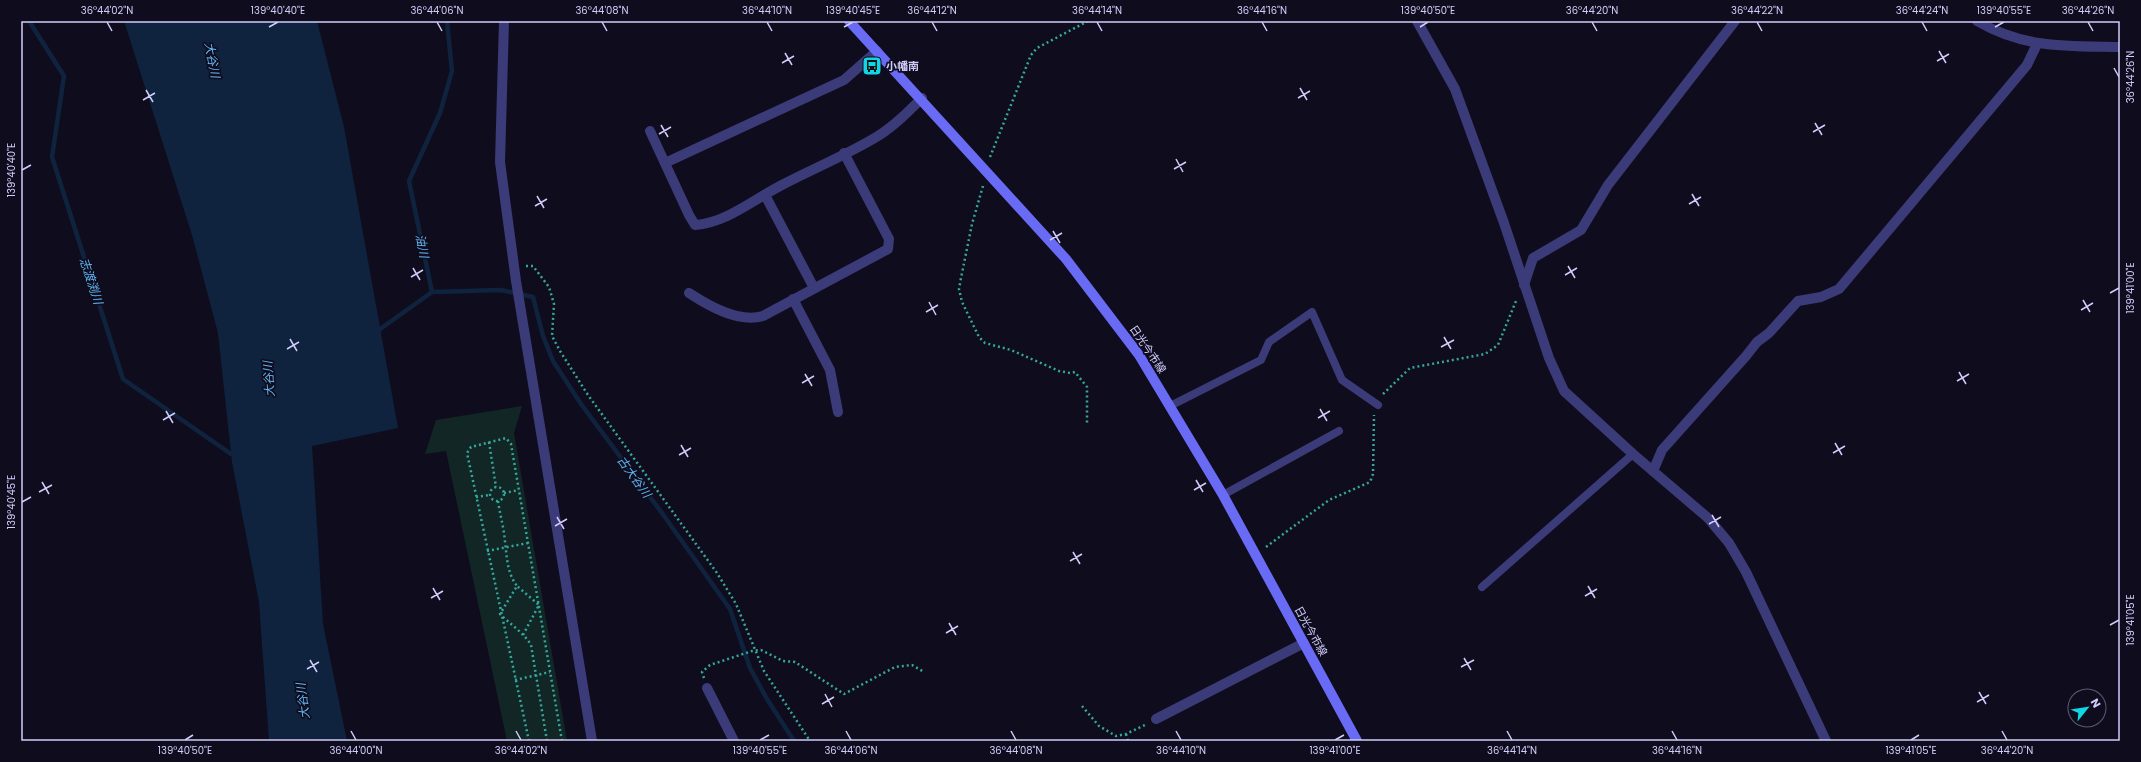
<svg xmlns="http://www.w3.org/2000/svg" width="2141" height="762" font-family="Poppins,'Noto Sans JP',sans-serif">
<rect width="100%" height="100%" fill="#0f0d1d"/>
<polygon fill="#112625" points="522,406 514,433 567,741 507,741 446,451 425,454 436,420"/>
<polygon fill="#0f233f" points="124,21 317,21 344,127 398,428 312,446 323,624 347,741 269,741 259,602 232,462 218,333 192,235"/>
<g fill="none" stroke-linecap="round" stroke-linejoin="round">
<g stroke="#0f233f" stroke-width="4.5">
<polyline points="29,21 64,76 52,157 123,379 231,454 235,453"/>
<polyline points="432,292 501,290 533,297 543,336 553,361 581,404 662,513 730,609 750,668 767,699 794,741"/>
<polyline points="432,292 409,181 440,113 452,71 447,21"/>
<polyline points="376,332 432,292"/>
</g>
<g stroke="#35a79d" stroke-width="2.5" stroke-dasharray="2 3" stroke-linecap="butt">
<polyline points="990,157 1031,55 1037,48 1088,21"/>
<polyline points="983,186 972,224 961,278 959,289 962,302 979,337 985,343 1011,350 1059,371 1070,373 1075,372 1087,387 1087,425"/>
<polyline points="526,266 533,266 549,287 554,304 552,336 560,351 588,395 717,573 736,604 764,671 810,741"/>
<polyline points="1383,394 1410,368 1485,354 1498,345 1516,301"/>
<polyline points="489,442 496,487"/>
<circle cx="497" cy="494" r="7"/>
<polyline points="504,493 519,490"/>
<polyline points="476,497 489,495"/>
<path d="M498 501C500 515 504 528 505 542 507 557 507 573 517 586"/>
<polyline points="1266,547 1329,500 1370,482 1373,474 1374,415"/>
<polyline points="487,551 528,543"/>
<path d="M523 635 539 605 517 586 500 614C510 624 524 633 531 645L547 741"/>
<polyline points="704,678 702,672 710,665 752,651 761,650 783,661 795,662 844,694 895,667 912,665 924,672"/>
<polyline points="515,680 550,672"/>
<polyline points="1082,706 1099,726 1116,736 1126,734 1147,724"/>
<polyline points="1126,734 1128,741"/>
<polyline points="529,741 467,453 471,447 506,438 511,444 562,741"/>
</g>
<g stroke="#3c3b79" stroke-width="8">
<polyline points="1170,406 1261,360 1269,342 1312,312 1342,380 1378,405"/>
<polyline points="1223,495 1339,431"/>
<polyline points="1482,587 1633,454"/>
</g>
<g stroke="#3c3b79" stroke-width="10">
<polyline points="504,21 500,162 516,281 592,741"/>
<path d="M1977 21C2025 49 2067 46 2120 47"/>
<path d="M650 131 689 215 695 225C726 223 753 200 780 186 812 169 847 155 878 136 894 126 908 112 922 98"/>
<polyline points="665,163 844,80 877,51"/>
<polyline points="765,195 814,288"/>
<polyline points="1524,285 1533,258 1581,230 1608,185 1735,21"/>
<path d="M689 293C709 306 738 323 763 316L888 249 889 239 844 153"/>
<polyline points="793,299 830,370 838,412"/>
<polyline points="1653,471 1662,450 1746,356 1757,342 1769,333 1798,301 1821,297 1839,289 2027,65 2037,44"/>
<polyline points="707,688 734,741"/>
<polyline points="1156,719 1304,643"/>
</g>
<polyline stroke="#3c3b79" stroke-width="10" points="1417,21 1455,89 1504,223 1549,358 1564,391 1633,454 1708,518 1729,543 1746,572 1826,741"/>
<polyline stroke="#6a6bf5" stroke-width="10" points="849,21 1066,259 1139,355 1223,495 1357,741"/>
</g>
<path fill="none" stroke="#d1ccfb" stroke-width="1.5" d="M107 22 112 31M437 22 442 31M602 22 607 31M767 22 772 31M932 22 937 31M1097 22 1102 31M1262 22 1267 31M1592 22 1597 31M1757 22 1762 31M1922 22 1927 31M2088 22 2093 31M269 27 278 22M844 27 853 22M1420 27 1428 22M1995 27 2004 22M1939 51 1946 63M785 53 792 65M1937 61 1949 54M782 63 794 56M2114 68 2119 77M1300 88 1307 100M146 90 153 102M1298 98 1310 91M143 100 155 93M1815 123 1822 135M661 125 668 137M1813 132 1825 125M659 134 671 127M1176 159 1183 172M1174 169 1186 162M22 170 31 165M1692 194 1699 206M537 196 544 208M1689 204 1701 197M535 206 547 199M1053 231 1060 243M1050 240 1062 233M1568 266 1575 278M413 268 420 280M1565 275 1577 268M411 277 423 270M2110 293 2119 288M2083 300 2090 312M929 302 936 315M2081 310 2093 303M926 312 938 305M1444 337 1451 349M290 339 297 351M1441 347 1454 340M287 349 299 342M1959 372 1966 384M805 374 812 386M1957 381 1969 374M802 383 814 376M1320 409 1327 421M166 411 173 423M1318 418 1330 411M163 420 175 413M1835 443 1842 455M681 445 688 457M1833 453 1845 446M679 455 691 448M1196 480 1203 492M42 482 49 494M1194 490 1206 483M39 492 52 485M22 502 31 497M1712 515 1719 527M557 517 564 529M1709 524 1721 517M555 526 567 519M1073 552 1080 564M1070 561 1082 554M1588 586 1595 598M433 588 440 600M1585 596 1597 589M431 598 443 591M949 623 956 635M2110 625 2119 620M946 633 958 626M1464 658 1471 670M310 660 317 672M1461 667 1474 660M307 669 319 662M1979 692 1986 704M825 694 832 707M1977 702 1989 695M822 704 834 697M351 731 356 740M516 731 521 740M846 731 851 740M1011 731 1016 740M1176 731 1181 740M1507 731 1512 740M1672 731 1677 740M2002 731 2007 740M185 740 193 735M760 740 769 735M1335 740 1344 735M1911 740 1919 735"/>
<defs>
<g id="bus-square" transform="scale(1)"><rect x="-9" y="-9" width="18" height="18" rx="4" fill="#10d5e4" stroke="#0f0d1d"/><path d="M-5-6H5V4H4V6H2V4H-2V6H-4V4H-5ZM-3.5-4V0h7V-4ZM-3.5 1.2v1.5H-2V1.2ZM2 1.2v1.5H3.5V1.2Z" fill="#111"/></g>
</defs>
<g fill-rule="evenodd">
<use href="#bus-square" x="872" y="66"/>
</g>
<g text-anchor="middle" stroke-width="3.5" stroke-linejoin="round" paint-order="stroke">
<g font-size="11" font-weight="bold" fill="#d1ccfb" stroke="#0f0d1d" text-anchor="start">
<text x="886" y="70">小幡南</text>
</g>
<g font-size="11" fill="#d1ccfb" stroke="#0f0d1d">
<text transform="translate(1148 349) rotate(56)" y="4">日光今市線</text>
<text transform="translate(1311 631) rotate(61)" y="4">日光今市線</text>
</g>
<g font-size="12" font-style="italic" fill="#62b5f4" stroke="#0f0d1d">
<text transform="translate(212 60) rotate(79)" y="4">大谷川</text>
<text transform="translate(422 246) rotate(79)" y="4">油川</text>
<text transform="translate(91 281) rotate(72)" y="4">志渡渕川</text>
<text transform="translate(269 379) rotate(-94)" y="4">大谷川</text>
<text transform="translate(634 477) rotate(54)" y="4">古大谷川</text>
<text transform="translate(303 701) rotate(-97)" y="4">大谷川</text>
</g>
</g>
<rect width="2141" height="762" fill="none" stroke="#0f0d1d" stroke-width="44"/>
<g transform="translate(2087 708) rotate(60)"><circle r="19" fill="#0f0d1d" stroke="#5d5976"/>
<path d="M0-3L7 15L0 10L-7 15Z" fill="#10d5e4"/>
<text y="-6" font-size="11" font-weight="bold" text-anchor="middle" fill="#d1ccfb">N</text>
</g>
<rect x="22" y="22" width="2097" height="718" fill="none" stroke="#d1ccfb" stroke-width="1.5"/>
<g font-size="10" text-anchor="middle" fill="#d1ccfb">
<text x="107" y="14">36°44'02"N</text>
<text x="278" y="14">139°40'40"E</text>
<text x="437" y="14">36°44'06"N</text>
<text x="602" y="14">36°44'08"N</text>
<text x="767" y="14">36°44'10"N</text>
<text x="853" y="14">139°40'45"E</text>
<text x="932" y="14">36°44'12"N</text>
<text x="1097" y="14">36°44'14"N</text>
<text x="1262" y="14">36°44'16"N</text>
<text x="1428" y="14">139°40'50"E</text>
<text x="1592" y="14">36°44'20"N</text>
<text x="1757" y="14">36°44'22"N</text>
<text x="1922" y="14">36°44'24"N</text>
<text x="2004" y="14">139°40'55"E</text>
<text x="2088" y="14">36°44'26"N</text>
<text transform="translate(2130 77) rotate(-90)" y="4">36°44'26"N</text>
<text transform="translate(11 170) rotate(-90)" y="4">139°40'40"E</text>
<text transform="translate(2130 288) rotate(-90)" y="4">139°41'00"E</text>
<text transform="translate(11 502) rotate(-90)" y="4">139°40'45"E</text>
<text transform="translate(2130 620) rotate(-90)" y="4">139°41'05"E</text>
<text x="185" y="754">139°40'50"E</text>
<text x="356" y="754">36°44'00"N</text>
<text x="521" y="754">36°44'02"N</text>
<text x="760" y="754">139°40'55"E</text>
<text x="851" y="754">36°44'06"N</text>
<text x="1016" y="754">36°44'08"N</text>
<text x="1181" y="754">36°44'10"N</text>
<text x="1335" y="754">139°41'00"E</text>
<text x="1512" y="754">36°44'14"N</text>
<text x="1677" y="754">36°44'16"N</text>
<text x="1911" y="754">139°41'05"E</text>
<text x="2007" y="754">36°44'20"N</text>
</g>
</svg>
